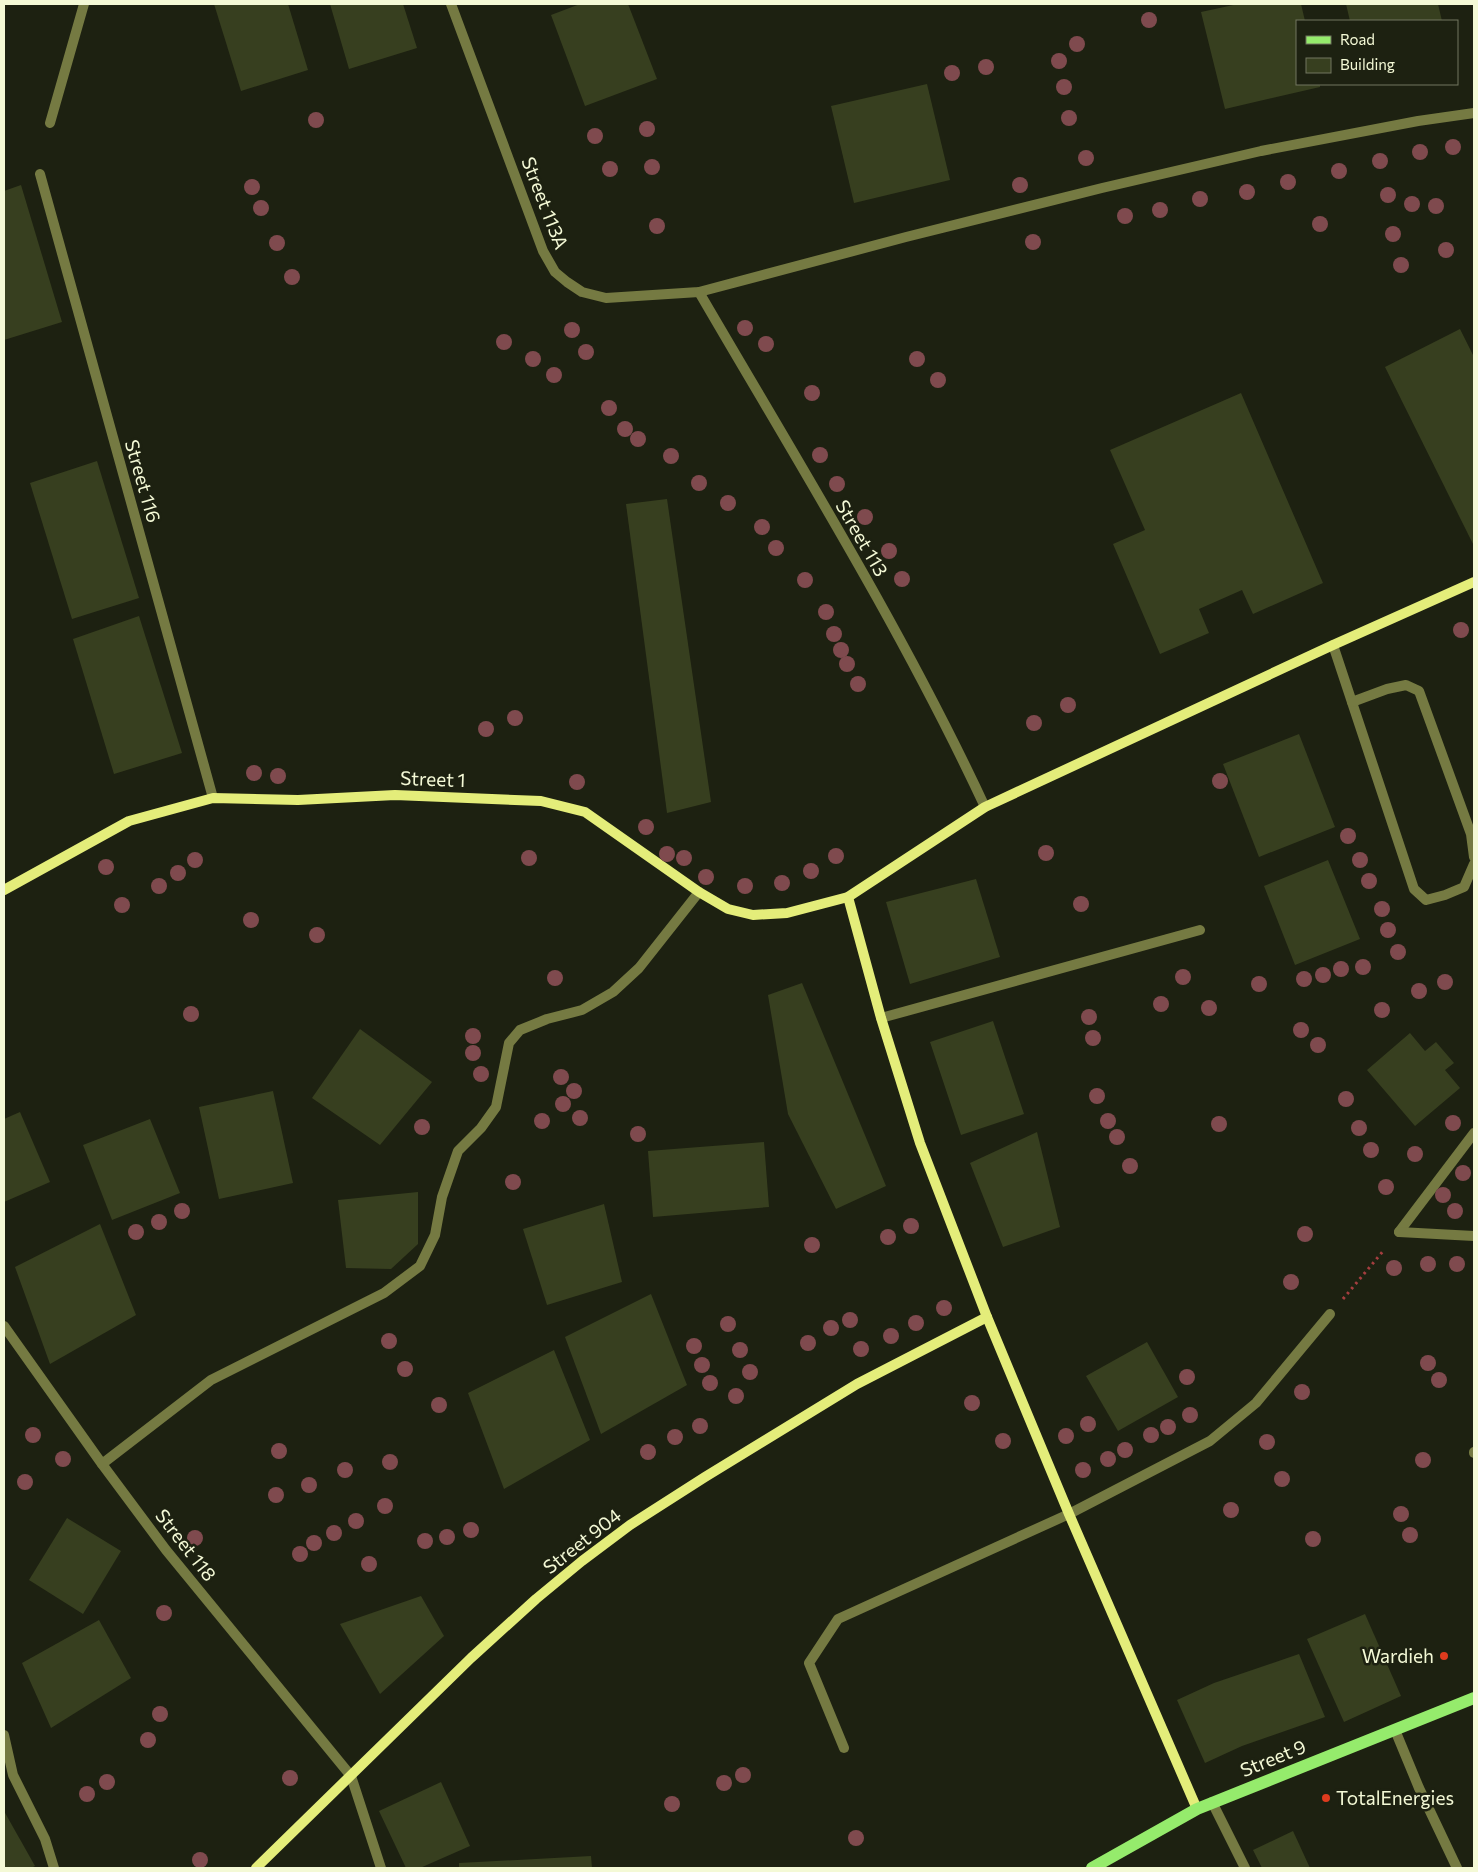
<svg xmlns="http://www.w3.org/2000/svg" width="1478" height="1872" font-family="Commissioner,sans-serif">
<rect width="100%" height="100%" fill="#1d2111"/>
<g fill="#373f1f">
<polygon points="214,4 288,4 308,70 241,91"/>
<polygon points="330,4 403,4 417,48 349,69"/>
<polygon points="580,4 628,4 657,79 585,106 551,15"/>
<polygon points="1238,4 1301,4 1305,21 1297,21 1297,84 1320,84 1320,87 1225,109 1201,12"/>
<polygon points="1346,4 1438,4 1442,21 1350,21"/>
<polygon points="927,84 950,180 854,203 831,106"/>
<polygon points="21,185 62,322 4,340 4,191"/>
<polygon points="1460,329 1474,357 1474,546 1385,367"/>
<polygon points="1241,393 1323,583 1253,614 1242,590 1199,609 1209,633 1160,654 1113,544 1145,530 1110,450"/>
<polygon points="97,461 139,598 72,619 30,483"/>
<polygon points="667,499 711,802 667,813 626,504"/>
<polygon points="139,616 182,753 114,774 73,639"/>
<polygon points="1299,734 1335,827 1259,857 1223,764"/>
<polygon points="1328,860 1360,939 1295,965 1264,886"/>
<polygon points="976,879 1000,957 910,984 886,902"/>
<polygon points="802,983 886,1186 836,1209 788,1114 768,995"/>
<polygon points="993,1021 1024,1114 961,1135 930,1042"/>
<polygon points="360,1029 432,1082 380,1145 312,1098"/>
<polygon points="1410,1033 1425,1051 1436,1042 1454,1063 1445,1070 1460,1088 1415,1126 1367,1070"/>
<polygon points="273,1091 293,1183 219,1199 199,1107"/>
<polygon points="20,1112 50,1182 4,1202 4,1119"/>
<polygon points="150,1119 180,1193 112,1220 83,1145"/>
<polygon points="1037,1132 1060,1227 1003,1247 970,1163"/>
<polygon points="764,1142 769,1207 653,1217 648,1151"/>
<polygon points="418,1192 418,1244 391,1269 346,1268 338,1200"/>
<polygon points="604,1204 622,1282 547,1305 523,1229"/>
<polygon points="100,1224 136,1315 50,1364 15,1267"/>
<polygon points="651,1294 687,1385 601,1434 565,1337"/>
<polygon points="1147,1342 1178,1397 1118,1431 1086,1376"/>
<polygon points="554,1350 590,1440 504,1489 468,1393"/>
<polygon points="67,1518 121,1551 83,1614 29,1580"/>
<polygon points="421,1596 444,1636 380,1694 340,1624"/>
<polygon points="1365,1614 1401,1696 1344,1722 1307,1639"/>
<polygon points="99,1620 131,1678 51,1728 22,1663"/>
<polygon points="1299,1654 1325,1717 1242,1746 1205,1763 1177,1700 1214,1683"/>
<polygon points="441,1782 470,1846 420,1868 406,1868 379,1811"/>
<polygon points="4,1811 35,1866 31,1868 4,1868"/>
<polygon points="1293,1831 1310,1868 1262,1868 1253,1850"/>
<polygon points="591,1856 592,1868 459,1868 459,1863"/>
</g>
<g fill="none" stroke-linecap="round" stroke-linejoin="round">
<polyline stroke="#a53e3f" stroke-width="3" stroke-dasharray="2.5 4" stroke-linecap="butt" points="1343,1299 1384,1250"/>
<g stroke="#757a42" stroke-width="10">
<polyline points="1333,645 1414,889 1426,900 1445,895 1464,887 1474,864"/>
<polyline points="1352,702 1387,689 1406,685 1419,691 1471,834 1474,857"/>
<polyline points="844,1748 809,1663 838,1619 1069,1514"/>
<polyline points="1212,1802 1245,1868"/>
</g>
<g stroke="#757a42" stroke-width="10">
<polyline points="451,4 543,251 555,272 567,282 582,292 606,298 699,292 906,237 1102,188 1261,151 1418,121 1474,113"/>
<polyline points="50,123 84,4"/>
<polyline points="40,174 213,798"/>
<path d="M699 292C798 462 902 629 985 807"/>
<polyline points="881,1018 1200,930"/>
<polyline points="1399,1232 1474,1133"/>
<polyline points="1399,1232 1474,1236"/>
<polyline points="4,1326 102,1464 166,1550 351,1776 381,1868"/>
<polyline points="1474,1452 1474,1453"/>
<polyline points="102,1464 211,1380 384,1293 420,1266 435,1235 442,1197 458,1151 481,1128 496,1107 509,1043 520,1030 547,1019 582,1010 613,992 639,968 699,892"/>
<polyline points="1069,1514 1210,1441 1256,1403 1330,1314"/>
<polyline points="1395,1730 1419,1788 1457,1868"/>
<polyline points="4,1735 13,1775 45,1839 54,1868"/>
</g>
<g stroke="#e4ed7a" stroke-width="10">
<polyline points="4,890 129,821 213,798 298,800 395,795 541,801 585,812 699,892 728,909 753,915 787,913 848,897 985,807 1333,645 1474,582"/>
<polyline points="848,897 881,1018 920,1143 987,1317 1069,1514 1197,1809"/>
<polyline points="256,1868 471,1658 536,1599 582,1561 630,1525 705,1477 857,1384 987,1317"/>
</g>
<polyline stroke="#95eb6c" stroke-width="12" points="1092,1868 1197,1809 1474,1698"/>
</g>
<g fill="#7f4a4e">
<circle cx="1149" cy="20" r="8"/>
<circle cx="1077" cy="44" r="8"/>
<circle cx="1059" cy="61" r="8"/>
<circle cx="986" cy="67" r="8"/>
<circle cx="952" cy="73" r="8"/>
<circle cx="1064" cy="87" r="8"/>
<circle cx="1069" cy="118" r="8"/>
<circle cx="316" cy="120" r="8"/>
<circle cx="647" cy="129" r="8"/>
<circle cx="595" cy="136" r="8"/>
<circle cx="1453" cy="147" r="8"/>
<circle cx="1420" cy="152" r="8"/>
<circle cx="1086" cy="158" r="8"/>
<circle cx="1380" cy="161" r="8"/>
<circle cx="652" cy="167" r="8"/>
<circle cx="610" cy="169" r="8"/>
<circle cx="1339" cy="171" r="8"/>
<circle cx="1288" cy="182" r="8"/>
<circle cx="1020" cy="185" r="8"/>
<circle cx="252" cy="187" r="8"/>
<circle cx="1247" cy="192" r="8"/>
<circle cx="1388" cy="195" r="8"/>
<circle cx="1200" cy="199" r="8"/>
<circle cx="1412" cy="204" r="8"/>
<circle cx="1436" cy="206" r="8"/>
<circle cx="261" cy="208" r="8"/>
<circle cx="1160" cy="210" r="8"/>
<circle cx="1125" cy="216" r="8"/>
<circle cx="1320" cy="224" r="8"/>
<circle cx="657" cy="226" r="8"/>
<circle cx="1393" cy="234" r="8"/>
<circle cx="1033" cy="242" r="8"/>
<circle cx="277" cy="243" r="8"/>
<circle cx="1446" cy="250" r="8"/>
<circle cx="1401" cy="265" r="8"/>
<circle cx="292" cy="277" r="8"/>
<circle cx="745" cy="328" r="8"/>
<circle cx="572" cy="330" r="8"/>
<circle cx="504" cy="342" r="8"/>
<circle cx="766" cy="344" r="8"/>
<circle cx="586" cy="352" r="8"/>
<circle cx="533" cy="359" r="8"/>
<circle cx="917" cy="359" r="8"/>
<circle cx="554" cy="375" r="8"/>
<circle cx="938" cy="380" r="8"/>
<circle cx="812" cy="393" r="8"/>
<circle cx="609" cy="408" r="8"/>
<circle cx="625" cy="429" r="8"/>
<circle cx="638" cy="439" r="8"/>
<circle cx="820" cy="455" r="8"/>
<circle cx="671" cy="456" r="8"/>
<circle cx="699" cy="483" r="8"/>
<circle cx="837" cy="484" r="8"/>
<circle cx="728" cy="503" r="8"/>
<circle cx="865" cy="517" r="8"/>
<circle cx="762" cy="527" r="8"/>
<circle cx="776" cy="548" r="8"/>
<circle cx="889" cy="551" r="8"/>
<circle cx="902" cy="579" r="8"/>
<circle cx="805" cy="580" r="8"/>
<circle cx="826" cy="612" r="8"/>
<circle cx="1461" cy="630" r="8"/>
<circle cx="834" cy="634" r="8"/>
<circle cx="841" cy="650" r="8"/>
<circle cx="847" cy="664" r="8"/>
<circle cx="858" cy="684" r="8"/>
<circle cx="1068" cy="705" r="8"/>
<circle cx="515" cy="718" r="8"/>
<circle cx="1034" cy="723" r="8"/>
<circle cx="486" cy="729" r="8"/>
<circle cx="254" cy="773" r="8"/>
<circle cx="278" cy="776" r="8"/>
<circle cx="1220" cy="781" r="8"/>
<circle cx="577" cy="782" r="8"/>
<circle cx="646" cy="827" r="8"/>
<circle cx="1348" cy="836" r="8"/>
<circle cx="1046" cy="853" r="8"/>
<circle cx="667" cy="854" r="8"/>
<circle cx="836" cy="856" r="8"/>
<circle cx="529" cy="858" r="8"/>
<circle cx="684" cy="858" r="8"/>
<circle cx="195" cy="860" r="8"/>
<circle cx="1360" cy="860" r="8"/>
<circle cx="106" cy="867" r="8"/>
<circle cx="811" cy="871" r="8"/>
<circle cx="178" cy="873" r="8"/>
<circle cx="706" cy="877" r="8"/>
<circle cx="1369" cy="881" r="8"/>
<circle cx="782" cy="883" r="8"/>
<circle cx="159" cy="886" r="8"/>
<circle cx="745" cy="886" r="8"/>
<circle cx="1081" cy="904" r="8"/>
<circle cx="122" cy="905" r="8"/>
<circle cx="1382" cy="909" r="8"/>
<circle cx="251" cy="920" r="8"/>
<circle cx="1388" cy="930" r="8"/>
<circle cx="317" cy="935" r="8"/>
<circle cx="1398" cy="952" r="8"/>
<circle cx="1363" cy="967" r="8"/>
<circle cx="1341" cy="969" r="8"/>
<circle cx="1323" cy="975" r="8"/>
<circle cx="1183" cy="977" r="8"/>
<circle cx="555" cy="978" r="8"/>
<circle cx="1304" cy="979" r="8"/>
<circle cx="1445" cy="982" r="8"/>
<circle cx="1259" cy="984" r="8"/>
<circle cx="1419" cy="991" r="8"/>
<circle cx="1161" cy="1004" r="8"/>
<circle cx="1209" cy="1008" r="8"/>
<circle cx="1382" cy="1010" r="8"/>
<circle cx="191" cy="1014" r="8"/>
<circle cx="1089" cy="1017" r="8"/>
<circle cx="1301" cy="1030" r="8"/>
<circle cx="473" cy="1036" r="8"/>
<circle cx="1093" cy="1038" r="8"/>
<circle cx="1318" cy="1045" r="8"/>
<circle cx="473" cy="1053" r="8"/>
<circle cx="481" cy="1074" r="8"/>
<circle cx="561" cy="1077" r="8"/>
<circle cx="574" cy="1091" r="8"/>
<circle cx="1097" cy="1096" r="8"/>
<circle cx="1346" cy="1099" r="8"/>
<circle cx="563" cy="1104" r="8"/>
<circle cx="580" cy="1118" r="8"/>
<circle cx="542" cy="1121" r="8"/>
<circle cx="1108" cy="1121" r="8"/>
<circle cx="1453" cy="1123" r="8"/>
<circle cx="1219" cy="1124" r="8"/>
<circle cx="422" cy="1127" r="8"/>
<circle cx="1359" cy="1128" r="8"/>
<circle cx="638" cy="1134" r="8"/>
<circle cx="1117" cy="1137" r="8"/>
<circle cx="1371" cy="1150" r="8"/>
<circle cx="1415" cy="1154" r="8"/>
<circle cx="1130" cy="1166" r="8"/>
<circle cx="1463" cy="1173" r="8"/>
<circle cx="513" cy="1182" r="8"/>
<circle cx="1386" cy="1187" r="8"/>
<circle cx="1443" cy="1195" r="8"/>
<circle cx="182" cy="1211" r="8"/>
<circle cx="1455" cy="1211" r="8"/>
<circle cx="159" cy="1222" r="8"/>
<circle cx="911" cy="1226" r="8"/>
<circle cx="136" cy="1232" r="8"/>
<circle cx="1305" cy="1234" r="8"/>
<circle cx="888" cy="1237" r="8"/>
<circle cx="812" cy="1245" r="8"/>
<circle cx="1428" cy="1264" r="8"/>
<circle cx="1457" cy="1264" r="8"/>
<circle cx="1394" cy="1268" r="8"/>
<circle cx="1291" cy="1282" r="8"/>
<circle cx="944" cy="1308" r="8"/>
<circle cx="850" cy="1320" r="8"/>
<circle cx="916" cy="1323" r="8"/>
<circle cx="728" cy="1324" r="8"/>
<circle cx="831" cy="1328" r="8"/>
<circle cx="891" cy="1336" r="8"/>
<circle cx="389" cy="1341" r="8"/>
<circle cx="808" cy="1343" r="8"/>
<circle cx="694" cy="1346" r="8"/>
<circle cx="861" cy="1349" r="8"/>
<circle cx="740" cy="1350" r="8"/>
<circle cx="1428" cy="1363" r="8"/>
<circle cx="702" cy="1365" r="8"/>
<circle cx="405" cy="1369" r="8"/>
<circle cx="750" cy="1372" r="8"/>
<circle cx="1187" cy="1377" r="8"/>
<circle cx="1439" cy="1380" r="8"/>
<circle cx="710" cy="1383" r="8"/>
<circle cx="1302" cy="1392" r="8"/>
<circle cx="736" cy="1396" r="8"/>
<circle cx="972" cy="1403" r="8"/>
<circle cx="439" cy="1405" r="8"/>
<circle cx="1190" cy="1415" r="8"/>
<circle cx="1088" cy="1424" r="8"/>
<circle cx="700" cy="1426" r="8"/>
<circle cx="1168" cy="1427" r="8"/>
<circle cx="33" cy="1435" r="8"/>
<circle cx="1151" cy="1435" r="8"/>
<circle cx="1066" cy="1436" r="8"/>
<circle cx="675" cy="1437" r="8"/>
<circle cx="1003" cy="1441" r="8"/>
<circle cx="1267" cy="1442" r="8"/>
<circle cx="1125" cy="1450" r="8"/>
<circle cx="279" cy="1451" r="8"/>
<circle cx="648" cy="1452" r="8"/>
<circle cx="63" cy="1459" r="8"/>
<circle cx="1108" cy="1459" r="8"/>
<circle cx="1423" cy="1460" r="8"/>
<circle cx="390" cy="1462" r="8"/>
<circle cx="345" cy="1470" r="8"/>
<circle cx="1083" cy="1470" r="8"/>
<circle cx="1282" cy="1479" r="8"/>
<circle cx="25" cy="1482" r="8"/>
<circle cx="309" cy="1485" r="8"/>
<circle cx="276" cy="1495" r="8"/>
<circle cx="385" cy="1506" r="8"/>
<circle cx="1231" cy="1510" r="8"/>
<circle cx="1401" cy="1514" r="8"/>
<circle cx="356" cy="1521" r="8"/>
<circle cx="471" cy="1530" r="8"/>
<circle cx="334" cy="1533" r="8"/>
<circle cx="1410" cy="1535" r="8"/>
<circle cx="447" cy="1537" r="8"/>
<circle cx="195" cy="1538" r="8"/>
<circle cx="1313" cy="1539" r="8"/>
<circle cx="425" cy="1541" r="8"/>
<circle cx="314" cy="1543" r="8"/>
<circle cx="300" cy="1554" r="8"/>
<circle cx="369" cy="1564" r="8"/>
<circle cx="164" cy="1613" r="8"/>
<circle cx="160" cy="1714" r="8"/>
<circle cx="148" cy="1740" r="8"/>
<circle cx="743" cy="1775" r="8"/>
<circle cx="290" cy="1778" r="8"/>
<circle cx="107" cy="1782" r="8"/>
<circle cx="724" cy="1783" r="8"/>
<circle cx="87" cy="1794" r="8"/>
<circle cx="672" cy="1804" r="8"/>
<circle cx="856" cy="1838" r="8"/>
<circle cx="200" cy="1860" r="8"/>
</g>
<g fill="#de3b1e" stroke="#1d2111" stroke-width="2">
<circle cx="1444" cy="1656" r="5"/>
<circle cx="1326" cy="1798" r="5"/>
</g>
<g text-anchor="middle" stroke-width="5" stroke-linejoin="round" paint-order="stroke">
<g font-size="19" fill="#f4f9d6" stroke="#1d2111">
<text transform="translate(545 203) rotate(69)" y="7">Street 113A</text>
<text transform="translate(143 481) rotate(74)" y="7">Street 116</text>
<text transform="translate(862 538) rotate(60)" y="7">Street 113</text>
<text transform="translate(433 779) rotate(2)" y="7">Street 1</text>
<text transform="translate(582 1541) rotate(-38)" y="7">Street 904</text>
<text transform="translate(186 1545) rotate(52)" y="7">Street 118</text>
<text transform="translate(1273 1758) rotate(-22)" y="7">Street 9</text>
</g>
<g font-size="19" fill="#f4f9d6" stroke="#1d2111" text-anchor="end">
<text x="1434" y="1663">Wardieh</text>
<text x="1336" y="1805" text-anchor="start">TotalEnergies</text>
</g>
</g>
<rect width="1478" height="1872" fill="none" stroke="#f4f9d6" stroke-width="10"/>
<rect x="1296" y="20" width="162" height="65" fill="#1d2111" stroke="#737760"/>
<rect x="1306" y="36" width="25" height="8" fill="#95eb6c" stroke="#737760"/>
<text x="1340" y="45" font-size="15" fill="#f4f9d6">Road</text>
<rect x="1306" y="58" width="25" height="15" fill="#373f1f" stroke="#737760"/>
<text x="1340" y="70" font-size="15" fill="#f4f9d6">Building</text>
</svg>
